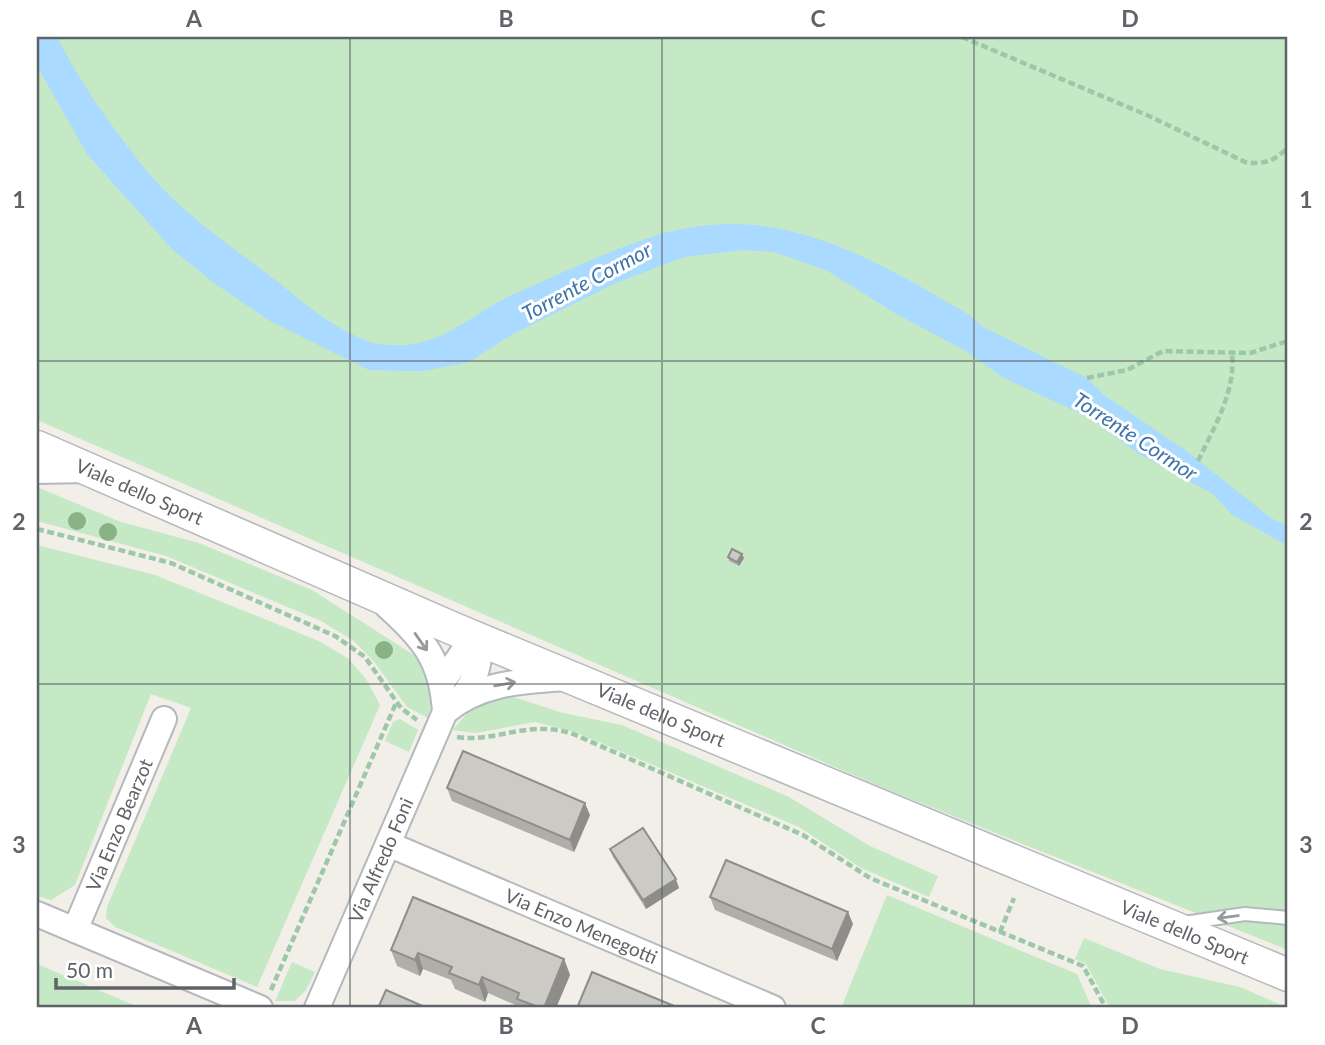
<svg xmlns="http://www.w3.org/2000/svg" width="1325" height="1045" font-family="Lato,sans-serif">
<rect width="100%" height="100%" fill="#f1efe8"/>
<g fill="#c5e8c5">
<polygon points="37,37 1288,37 1288,950 883,788 37,420"/>
<path d="M37 487 121 522 199 543 312 590 414 655C430 674 435 695 428 718L407 707 375 663 354 641 321 621 166 556 37 521Z"/>
<polygon points="37,545 155,575 319,641 349,659 366,679 380,705 257,987 115,927 106,918 107,907 191,708 151,694 75,885 51,900 37,896"/>
<polygon points="510,696 563,713 622,725 789,797 870,846 938,876 929,897 861,868 799,827 575,732 535,722 476,733 453,730 472,707"/>
<polygon points="400,719 418,730 409,752 385,741 393,722"/>
<polygon points="887,895 1077,974 1092,1008 841,1008"/>
<polygon points="1084,938 1160,969 1240,987 1288,1008 1110,1008 1086,964 1075,959"/>
<polygon points="292,962 315,972 306,990 295,1001 275,1001"/>
<polygon points="37,964 141,1008 37,1008"/>
</g>
<path fill="#aadaff" d="M37 37H57C79 80 108 122 138 160 174 208 227 243 274 279 300 300 329 325 360 338 375 345 391 346 408 345 451 340 479 309 516 293 563 273 609 250 658 235 777 199 872 258 971 316L981 326 1087 378 1104 395 1189 453 1271 518 1288 526V546L1231 514 1213 494 1139 454 1090 418 1004 378 964 350 898 315 826 270 774 252 743 250 684 257 616 283 511 335 469 362 423 371 369 370 270 321 214 283 172 249 87 154 37 66Z"/>
<g fill="none" stroke-linecap="round" stroke-linejoin="round">
<g stroke="#b5b8bc" stroke-width="16">
<polyline id="service" points="1184,923 1245,914 1288,918"/>
</g>
<g stroke="#b5b8bc" stroke-width="28">
<g id="minor">
<polyline points="37,471 88,470"/>
<path d="M387 606C424 639 442 661 445 712"/>
<path d="M443 681 467 646 480 640C480 663 477 677 463 696"/>
<path id="s1" d="M388 844 773 1008"/>
<polyline points="37,914 260,1008"/>
<path id="s2" d="M75 930 164 719"/>
<path id="s3" d="M317 1008 445 712C480 682 524 681 568 678"/>
</g>
</g>
<g stroke="#b5b8bc" stroke-width="35">
<g id="tertiary">
<path id="s4" d="M37 447 454 629 1288 975"/>
</g>
</g>
<g stroke="#9cc7a9" stroke-width="4.5" stroke-dasharray="7 3.5" stroke-linecap="butt">
<path d="M962 37 1149 116 1245 162C1264 165 1275 161 1288 147"/>
<polyline points="1087,378 1127,370 1163,351 1250,353 1288,341"/>
<path d="M1198 461C1213 429 1236 392 1232 354"/>
<polyline points="37,529 171,563 335,636 365,657 401,708 417,720"/>
<path d="M457 737C497 743 523 720 571 733L803 835 870 878 1083 966 1106 1008"/>
<polyline points="1000,932 1014,898"/>
<polyline points="271,990 396,703"/>
</g>
<use href="#service" stroke="#fff" stroke-width="12"/>
<use href="#minor" stroke="#fff" stroke-width="24"/>
<use href="#tertiary" stroke="#fff" stroke-width="32"/>
</g>
<g fill="#89b387">
<circle cx="77" cy="521" r="9"/>
<circle cx="108" cy="532" r="9"/>
<circle cx="384" cy="650" r="9"/>
</g>
<g fill="#afaea9">
<polygon points="728,557 744,558 739,566 729,561"/>
<polygon points="447,788 590,815 574,852 452,801"/>
<polygon points="610,849 679,888 646,909 613,857"/>
<polygon points="710,897 853,924 837,961 715,910"/>
<polygon points="391,950 564,959 570,975 556,1008 520,1008 520,1007 488,993 485,1002 455,989 451,980 423,969 420,976 397,966"/>
</g>
<g fill="#8f8d8a">
<polygon points="742,554 744,558 739,566 737,562"/>
<polygon points="585,803 590,815 574,852 570,840"/>
<polygon points="676,879 679,888 646,909 643,900"/>
<polygon points="848,912 853,924 837,961 832,949"/>
<polygon points="418,953 423,969 420,976 415,960"/>
<polygon points="564,959 570,975 556,1008 544,1008"/>
<polygon points="482,977 488,993 485,1002 479,985"/>
</g>
<g fill="#cccac5" stroke="#8f8d8a" stroke-width="2">
<polygon points="732,549 742,554 737,562 728,557"/>
<polygon points="463,751 585,803 570,840 447,788"/>
<polygon points="643,828 676,879 643,900 610,849"/>
<polygon points="726,860 848,912 832,949 710,897"/>
<polygon points="413,897 564,959 544,1008 541,1008 517,999 519,993 482,977 479,985 449,973 452,967 418,953 415,960 391,950"/>
<polygon points="592,972 679,1008 577,1008"/>
<polygon points="386,990 427,1008 378,1008"/>
</g>
<defs><path id="oneway-shaft" d="M-6 0H5M1.5-3L5.5 0L1.5 3" fill="none" stroke-width="1.6" stroke-linecap="round" stroke-linejoin="round" transform="scale(1.75)"/></defs>
<g stroke="#979a9d">
<use href="#oneway-shaft" transform="translate(421 642) rotate(55)"/>
<use href="#oneway-shaft" transform="translate(505 684) rotate(-10)"/>
<use href="#oneway-shaft" transform="translate(1228 917) rotate(172)"/>
</g>
<path fill="none" stroke="#5f6368" stroke-width="2" stroke-opacity="0.55" d="M350 37V1008M662 37V1008M974 37V1008M37 361H1288M37 684H1288"/>
<g text-anchor="middle" stroke-width="6" stroke-linejoin="round" paint-order="stroke">
<g font-size="19" fill="#5f6368" stroke="#fff">
<text dy="7" stroke="none"><textPath href="#s4" startOffset="112">Viale dello Sport</textPath></text>
<text dy="7" stroke="none"><textPath href="#s4" startOffset="679">Viale dello Sport</textPath></text>
<text dy="7" stroke="none"><textPath href="#s2" startOffset="114">Via Enzo Bearzot</textPath></text>
<text dy="7" stroke="none"><textPath href="#s3" startOffset="161">Via Alfredo Foni</textPath></text>
<text dy="7" stroke="none"><textPath href="#s1" startOffset="210">Via Enzo Menegotti</textPath></text>
<text dy="7" stroke="none"><textPath href="#s4" startOffset="1246">Viale dello Sport</textPath></text>
</g>
<g font-size="21" font-style="italic" fill="#4174aa" stroke="#fff">
<text transform="translate(587 282) rotate(-28)" y="7">Torrente Cormor</text>
<text transform="translate(1135 437) rotate(33)" y="7">Torrente Cormor</text>
</g>
</g>
<rect width="1325" height="1045" fill="none" stroke="#ffffff" stroke-width="77"/>
<path d="M56 978v10h178v-10" fill="none" stroke="#5f6368" stroke-width="3.5"/>
<text x="66" y="978" font-size="21" fill="#5f6368" stroke="#ffffff" stroke-width="5" paint-order="stroke">50 m</text>
<rect x="38" y="38" width="1248" height="968" fill="none" stroke="#5f6368" stroke-width="2.5"/>
<g font-size="23" text-anchor="middle" font-weight="bold" fill="#5f6368">
<text x="194" y="27">A</text>
<text x="506" y="27">B</text>
<text x="818" y="27">C</text>
<text x="1130" y="27">D</text>
<text x="19" y="208">1</text>
<text x="1306" y="208">1</text>
<text x="19" y="530">2</text>
<text x="1306" y="530">2</text>
<text x="19" y="853">3</text>
<text x="1306" y="853">3</text>
<text x="194" y="1034">A</text>
<text x="506" y="1034">B</text>
<text x="818" y="1034">C</text>
<text x="1130" y="1034">D</text>
</g>
</svg>
